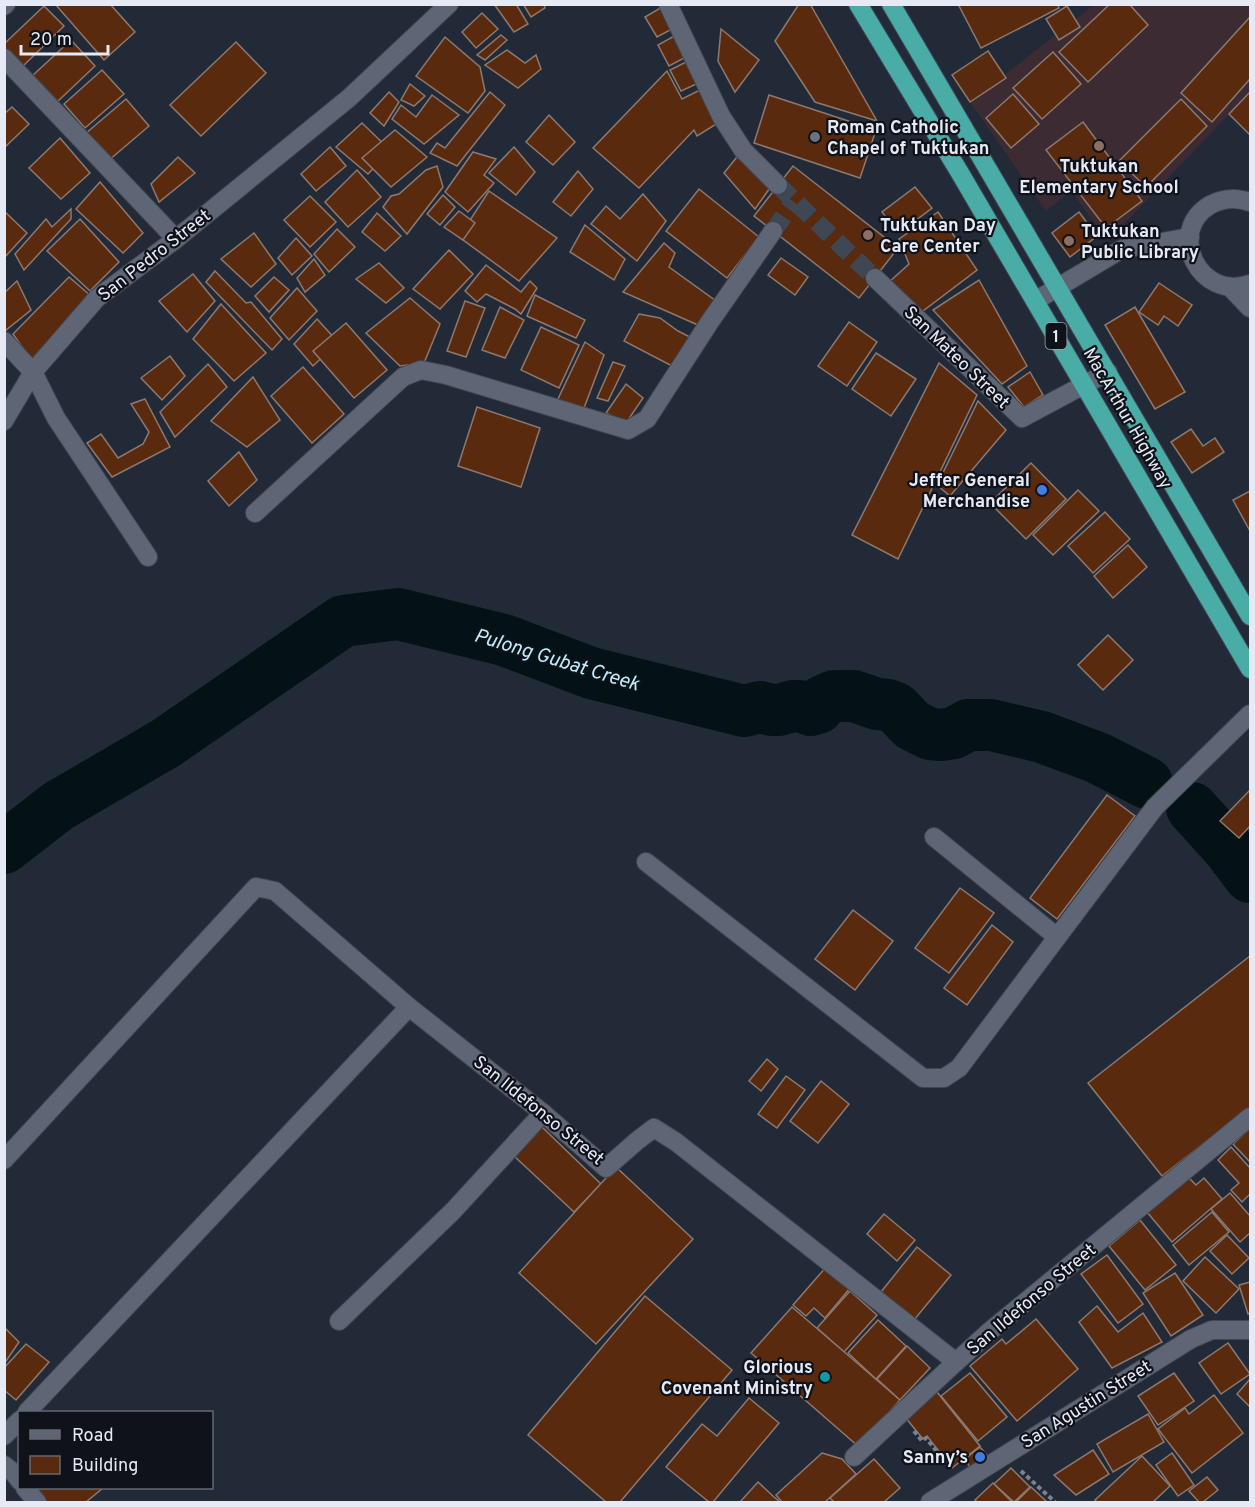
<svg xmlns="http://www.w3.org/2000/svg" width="1255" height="1507" font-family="Overpass,sans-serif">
<rect width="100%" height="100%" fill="#222a38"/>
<polygon fill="#3d2b33" points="1094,5 1250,5 1250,92 1108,241 1071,191 1046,211 970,102"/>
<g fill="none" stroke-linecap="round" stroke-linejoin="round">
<g stroke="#051215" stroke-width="52">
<polyline points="1192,808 1228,848 1250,877"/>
<polyline points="4,848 58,806 166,743 343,621 398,614 504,640 591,673 744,711 760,707 772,710 779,710 793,706 800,706 811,710 818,708 823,701 834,696 854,696 877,704 888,705 896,708 912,725 930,734 941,735 954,733 968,725 991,725 1042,737 1098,758 1147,783"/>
</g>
</g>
<g fill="#5a2a0f" stroke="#8c796f" stroke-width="1.5">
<polygon points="55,4 110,4 135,32 104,60"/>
<polygon points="494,4 516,4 528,24 514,32"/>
<polygon points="523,4 544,4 545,8 531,17"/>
<polygon points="799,4 810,4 877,121 815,102 775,41"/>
<polygon points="958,4 1057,4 1059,8 981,48"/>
<polygon points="1110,4 1129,4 1148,25 1088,82 1059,52"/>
<polygon points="44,6 64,26 21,68 4,51 4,44"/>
<polygon points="1067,6 1080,27 1059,40 1046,19"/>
<polygon points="662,7 674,28 657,37 645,17"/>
<polygon points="482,13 498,29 476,48 462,32"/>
<polygon points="1250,17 1250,79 1212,122 1181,93"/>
<polygon points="721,29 759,60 735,92 718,61"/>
<polygon points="501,35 507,40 485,60 477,55"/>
<polygon points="676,35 688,56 669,66 658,45"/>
<polygon points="445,37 480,67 485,91 468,113 416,76"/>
<polygon points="71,40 95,66 56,103 31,77"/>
<polygon points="236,42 266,73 201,136 170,105"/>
<polygon points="507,50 525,63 536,55 541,69 518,88 485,65"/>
<polygon points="988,51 1006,78 970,102 952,75"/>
<polygon points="1053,52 1081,84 1042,119 1013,88"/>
<polygon points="690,60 701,82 681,91 670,70"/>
<polygon points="102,70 124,94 85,128 64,104"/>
<polygon points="667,71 682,99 702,89 718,123 697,136 694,130 639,188 593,148"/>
<polygon points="410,84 425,96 414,106 401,100"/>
<polygon points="389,92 399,102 384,126 370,113"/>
<polygon points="490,92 505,105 457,166 430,153 437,143 445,148"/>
<polygon points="1250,92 1250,135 1229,114"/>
<polygon points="1013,94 1039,124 1011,148 986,118"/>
<polygon points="432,95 459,115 424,144 392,119 401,105 416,117"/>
<polygon points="769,95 876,130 860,178 754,143"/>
<polygon points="126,99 149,126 108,161 85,134"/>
<polygon points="1181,99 1207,126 1146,187 1119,161"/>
<polygon points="12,107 29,124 4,148 4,114"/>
<polygon points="549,115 575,142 553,165 526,142"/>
<polygon points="1083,122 1142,201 1106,228 1046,150"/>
<polygon points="362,123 390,150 368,174 336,147"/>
<polygon points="395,130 427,157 391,187 362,158"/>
<polygon points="60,138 90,173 61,199 29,168"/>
<polygon points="330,147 346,166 316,191 301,174"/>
<polygon points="514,147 535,172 516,195 489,173"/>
<polygon points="473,152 496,159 484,175 494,183 468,212 445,192"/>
<polygon points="741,152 772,185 755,209 724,173"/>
<polygon points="178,157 195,173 159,202 151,184"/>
<polygon points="437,166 443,187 407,234 383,207 391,196 399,194 426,170"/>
<polygon points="793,166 898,248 859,298 754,216"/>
<polygon points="357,170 381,197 348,227 325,202"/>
<polygon points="578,171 593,189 571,216 553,202"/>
<polygon points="100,182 143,233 123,253 76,209"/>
<polygon points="915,187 932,208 907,227 895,229 882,212"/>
<polygon points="699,189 759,237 727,278 666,231"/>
<polygon points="489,191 557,238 519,281 459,237"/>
<polygon points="643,194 666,221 637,261 591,224 606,206 620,219"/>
<polygon points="443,195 455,207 440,225 427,214"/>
<polygon points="310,196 336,222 310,247 284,220"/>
<polygon points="71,209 71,219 24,270 15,254 46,219 52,227"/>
<polygon points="4,211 27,233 4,258"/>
<polygon points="459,211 475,223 463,240 444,227"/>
<polygon points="938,212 977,270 919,314 888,283 909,264 899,239"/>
<polygon points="1079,212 1097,236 1070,257 1052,233"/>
<polygon points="377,213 401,236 385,251 362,232"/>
<polygon points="80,219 119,262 90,291 47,251"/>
<polygon points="585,225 625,259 614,280 570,252"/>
<polygon points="337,229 355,247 329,272 314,254"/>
<polygon points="254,233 276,264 251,287 221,259"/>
<polygon points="296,238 312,256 292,275 278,258"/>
<polygon points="664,243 675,253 669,267 716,301 698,325 623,292"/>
<polygon points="449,250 473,274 440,309 413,289"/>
<polygon points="781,258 808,277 795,295 768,275"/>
<polygon points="314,259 325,275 305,292 297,278"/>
<polygon points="379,263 404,288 386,303 356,279"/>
<polygon points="486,265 521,292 530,281 537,288 521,314 515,309 486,294 477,302 465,291"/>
<polygon points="215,271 246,303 251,302 282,339 272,350 206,282"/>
<polygon points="193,274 215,301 187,332 159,301"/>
<polygon points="69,277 91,296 31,360 13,334"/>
<polygon points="274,277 289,290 269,312 255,296"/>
<polygon points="979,280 1027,366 1002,384 933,310"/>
<polygon points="17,281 31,310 6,330 4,329 4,293"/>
<polygon points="1159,283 1192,305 1178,326 1164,316 1158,325 1139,312"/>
<polygon points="297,288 317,311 289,340 270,318"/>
<polygon points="535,295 585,320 576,338 527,316"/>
<polygon points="410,298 440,324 424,363 400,366 366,333"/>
<polygon points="465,301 485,308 466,357 447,351"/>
<polygon points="221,304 266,353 234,381 193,339"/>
<polygon points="500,307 524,320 505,358 482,350"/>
<polygon points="1135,307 1185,392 1155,409 1105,325"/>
<polygon points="639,314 660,318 678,331 690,337 672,366 624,341"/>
<polygon points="317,319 338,342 313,366 294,344"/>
<polygon points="849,322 877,342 847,386 818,366"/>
<polygon points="346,323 387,370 354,398 313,351"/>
<polygon points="541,327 579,345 559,388 521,370"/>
<polygon points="585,342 604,355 584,408 557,401"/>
<polygon points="876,353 916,379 891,416 852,389"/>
<polygon points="170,356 185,376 162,400 141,378"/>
<polygon points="613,362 625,366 608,401 597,398"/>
<polygon points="939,363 977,395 898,559 852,535"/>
<polygon points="208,364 227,387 175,437 160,412"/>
<polygon points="303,367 344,414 312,443 271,396"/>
<polygon points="1030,372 1043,395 1024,407 1008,387"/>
<polygon points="253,377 280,420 247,447 211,421"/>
<polygon points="626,384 643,398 626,423 606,413"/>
<polygon points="145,399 170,447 112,477 87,443 101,434 118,458 143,444 149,432 131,404"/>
<polygon points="978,401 1006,430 950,496 937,485"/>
<polygon points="477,407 540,428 521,487 458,466"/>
<polygon points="1191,429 1203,446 1215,438 1224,452 1192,473 1171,442"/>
<polygon points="239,452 257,480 229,506 208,481"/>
<polygon points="1031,463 1066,499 1026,539 990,503"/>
<polygon points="1078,490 1099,511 1053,555 1033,535"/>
<polygon points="1250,491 1250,531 1233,500"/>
<polygon points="1105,512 1130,539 1093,573 1068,546"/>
<polygon points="1128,545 1147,567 1113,598 1094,576"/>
<polygon points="1108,635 1133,660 1103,690 1078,665"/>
<polygon points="1250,790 1250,826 1239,838 1220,821"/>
<polygon points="1107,795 1135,816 1057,919 1030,898"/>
<polygon points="960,888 994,913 949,973 915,948"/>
<polygon points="853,910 893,941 855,990 815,959"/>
<polygon points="992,925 1013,942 967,1005 944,988"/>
<polygon points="1250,956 1250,1107 1162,1176 1088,1083"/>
<polygon points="767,1059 778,1069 761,1091 749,1081"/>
<polygon points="786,1076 805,1090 777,1128 758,1114"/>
<polygon points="821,1081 849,1104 818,1143 790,1121"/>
<polygon points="542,1127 601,1184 574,1212 514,1156"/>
<polygon points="1250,1128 1250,1162 1233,1144"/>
<polygon points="1231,1147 1250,1168 1250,1194 1242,1202 1231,1190 1239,1183 1218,1160"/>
<polygon points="616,1167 693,1239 596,1344 519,1273"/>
<polygon points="1188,1177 1196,1185 1204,1178 1222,1199 1172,1242 1147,1212"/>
<polygon points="1230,1193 1250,1216 1250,1233 1240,1242 1211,1209"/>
<polygon points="1212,1212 1229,1232 1189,1265 1173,1245"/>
<polygon points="884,1214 915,1240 897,1261 867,1234"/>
<polygon points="1140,1220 1176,1265 1145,1290 1109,1246"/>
<polygon points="1227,1235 1249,1258 1232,1274 1210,1251"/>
<polygon points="917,1247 951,1275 914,1320 881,1292"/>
<polygon points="1107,1255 1143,1304 1118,1323 1081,1274"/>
<polygon points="1205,1257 1239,1289 1216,1313 1183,1281"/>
<polygon points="827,1266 851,1287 825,1318 814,1308 806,1316 793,1305"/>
<polygon points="1175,1273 1203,1315 1171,1336 1143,1293"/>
<polygon points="1250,1282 1250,1313 1248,1314 1239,1285"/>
<polygon points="850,1291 877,1315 844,1352 817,1328"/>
<polygon points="645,1296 732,1370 620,1502 606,1502 528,1435"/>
<polygon points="1097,1306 1118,1332 1143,1313 1162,1342 1112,1368 1079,1322"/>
<polygon points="792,1307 900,1400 859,1447 751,1353"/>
<polygon points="1036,1319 1078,1369 1017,1421 970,1366 1002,1339 1006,1344"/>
<polygon points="878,1320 906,1346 876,1379 848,1353"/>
<polygon points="4,1327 19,1342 4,1364"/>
<polygon points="1228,1343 1250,1374 1221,1394 1199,1363"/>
<polygon points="26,1344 49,1362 16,1400 4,1390 4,1368"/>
<polygon points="907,1346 930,1368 900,1400 877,1379"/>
<polygon points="970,1373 1007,1417 978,1441 941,1396"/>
<polygon points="1174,1373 1194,1401 1158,1425 1138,1396"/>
<polygon points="1250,1379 1250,1407 1237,1394"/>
<polygon points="937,1392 980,1446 952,1468 927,1436 923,1439 905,1417"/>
<polygon points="1214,1395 1243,1433 1192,1473 1158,1429 1185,1408 1189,1414"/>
<polygon points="749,1398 779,1423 713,1502 709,1502 666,1467 702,1424 717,1436"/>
<polygon points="1148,1414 1164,1442 1113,1472 1097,1444"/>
<polygon points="980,1447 990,1459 972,1471 965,1459"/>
<polygon points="1093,1450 1109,1474 1076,1495 1054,1475"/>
<polygon points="822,1453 842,1459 856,1474 825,1502 782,1502 776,1495"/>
<polygon points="1172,1453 1194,1485 1178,1496 1156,1465"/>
<polygon points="1142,1456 1170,1486 1153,1502 1097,1502 1095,1500"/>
<polygon points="874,1459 900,1488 884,1502 834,1502 830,1498"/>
<polygon points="1011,1468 1030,1487 1014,1502 994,1484"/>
<polygon points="1207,1477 1218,1490 1203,1502 1199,1502 1189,1491"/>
<polygon points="758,1482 774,1497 780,1502 740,1502"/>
<polygon points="993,1483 1012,1502 977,1502 975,1500"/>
<polygon points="1031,1487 1047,1502 1016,1502"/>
<polygon points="28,1488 103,1488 86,1502 44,1502"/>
</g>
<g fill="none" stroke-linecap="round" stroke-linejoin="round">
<g stroke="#3f4754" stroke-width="18" stroke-dasharray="18 9" stroke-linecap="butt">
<polyline points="778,185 875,278"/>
<polyline points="773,231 794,202"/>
</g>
<g stroke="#404652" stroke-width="20">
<g id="minor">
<polyline points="668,4 721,116 743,150 778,185"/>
<polyline points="4,6 6,4"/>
<polyline points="4,58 176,239"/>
<path d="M1250 202C1236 197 1223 198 1210 205 1165 232 1200 302 1250 284"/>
<polyline points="875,278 1022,418 1108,372"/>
<polyline points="1230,287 1250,308"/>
<polyline points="1035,301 1122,249 1190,237"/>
<polyline points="4,341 33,372 4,421"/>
<polyline points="255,513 403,377 421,370 446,375 628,430 647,419 709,323 773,231"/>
<polyline points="148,557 56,418 33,372 97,298 176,239 349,98 449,4"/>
<polyline points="934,837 1057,937"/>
<polyline points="646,862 923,1078 944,1078 959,1068 1155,807 1250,714"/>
<polyline points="4,1160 256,887 275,891 409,1007 543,1113 606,1168 638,1140 654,1128 676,1142 956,1362 990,1331 1250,1117"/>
<polyline points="339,1321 453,1211 543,1113"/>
<polyline points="27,1412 409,1007"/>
<polyline points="4,1436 20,1420"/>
<polyline points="854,1457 956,1362"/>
<polyline points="4,1465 13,1472 20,1481"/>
<polyline points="25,1488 37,1502"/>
<polyline points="930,1502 1191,1339 1212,1330 1250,1330"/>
</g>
</g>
<g stroke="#404652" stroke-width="20">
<g id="highway">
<polyline points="858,4 960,173 1250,669"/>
<polyline points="891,4 1250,616"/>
</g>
</g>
<g stroke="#7b828e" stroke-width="4" stroke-dasharray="4.5 3" stroke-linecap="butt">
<polyline points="914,1431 922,1441 926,1438 948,1465"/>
<polyline points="1021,1471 1055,1502"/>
</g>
<use href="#minor" stroke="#5e6676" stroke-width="18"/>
<use href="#highway" stroke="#49aca7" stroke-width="18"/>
</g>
<circle fill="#6b7280" stroke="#0f1219" stroke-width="2" cx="815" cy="137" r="6"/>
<g fill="#8d6e63" stroke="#0f1219" stroke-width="2">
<circle cx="1099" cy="146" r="6"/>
<circle cx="868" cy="235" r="6"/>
<circle cx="1069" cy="241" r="6"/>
</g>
<g fill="#3f7fe0" stroke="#0f1219" stroke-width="2">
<circle cx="1042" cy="490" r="6"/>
<circle cx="980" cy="1457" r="6"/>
</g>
<circle fill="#0f9aa8" stroke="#0f1219" stroke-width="2" cx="825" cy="1377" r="6"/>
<g text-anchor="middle" stroke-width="4.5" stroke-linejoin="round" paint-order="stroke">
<rect fill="#0f1219" stroke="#a5a9b2" stroke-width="1.5" x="1045.5" y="323" width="21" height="26" rx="4.5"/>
<g font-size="16" font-weight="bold" fill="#e5eaf4">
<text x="1056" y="342">1</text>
</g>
<g font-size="18" font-weight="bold" fill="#e5eaf4" stroke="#0f1219" text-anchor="start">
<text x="827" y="133">Roman Catholic<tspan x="827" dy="21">Chapel of Tuktukan</tspan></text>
<text x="1099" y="172" text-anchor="middle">Tuktukan<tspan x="1099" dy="21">Elementary School</tspan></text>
<text x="880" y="231">Tuktukan Day<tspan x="880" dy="21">Care Center</tspan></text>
<text x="1081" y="237">Tuktukan<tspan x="1081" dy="21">Public Library</tspan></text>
<text x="1030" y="486" text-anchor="end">Jeffer General<tspan x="1030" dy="21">Merchandise</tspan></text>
<text x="813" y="1373" text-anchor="end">Glorious<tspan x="813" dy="21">Covenant Ministry</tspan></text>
<text x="968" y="1463" text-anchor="end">Sanny’s</text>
</g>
<g font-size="18" fill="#e5eaf4" stroke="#0f1219">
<text transform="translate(154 255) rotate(-38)" y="6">San Pedro Street</text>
<text transform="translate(957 357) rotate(44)" y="6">San Mateo Street</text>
<text transform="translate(1128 418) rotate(60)" y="6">MacArthur Highway</text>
<text transform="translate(539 1110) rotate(39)" y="6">San Ildefonso Street</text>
<text transform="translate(1031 1299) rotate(-40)" y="6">San Ildefonso Street</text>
<text transform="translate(1086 1404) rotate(-32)" y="6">San Agustin Street</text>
</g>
<g font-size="20" font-style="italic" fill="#beedfb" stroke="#0f1219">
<text transform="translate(557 659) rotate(17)" y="7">Pulong Gubat Creek</text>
</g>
</g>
<rect width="1255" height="1507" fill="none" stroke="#e5eaf4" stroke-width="12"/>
<rect x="18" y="1411" width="195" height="78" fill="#0f1219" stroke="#656871" stroke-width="1.5"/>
<rect x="30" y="1430" width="30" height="9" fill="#5e6676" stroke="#656871" stroke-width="1.5"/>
<text x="72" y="1441" font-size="18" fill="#e5eaf4">Road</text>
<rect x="30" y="1456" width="30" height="18" fill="#5a2a0f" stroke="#656871" stroke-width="1.5"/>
<text x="72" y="1471" font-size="18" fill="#e5eaf4">Building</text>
<path d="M21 45v9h87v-9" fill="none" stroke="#e5eaf4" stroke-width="3"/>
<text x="30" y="45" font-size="18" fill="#e5eaf4" stroke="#0f1219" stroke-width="4.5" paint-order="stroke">20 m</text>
</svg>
